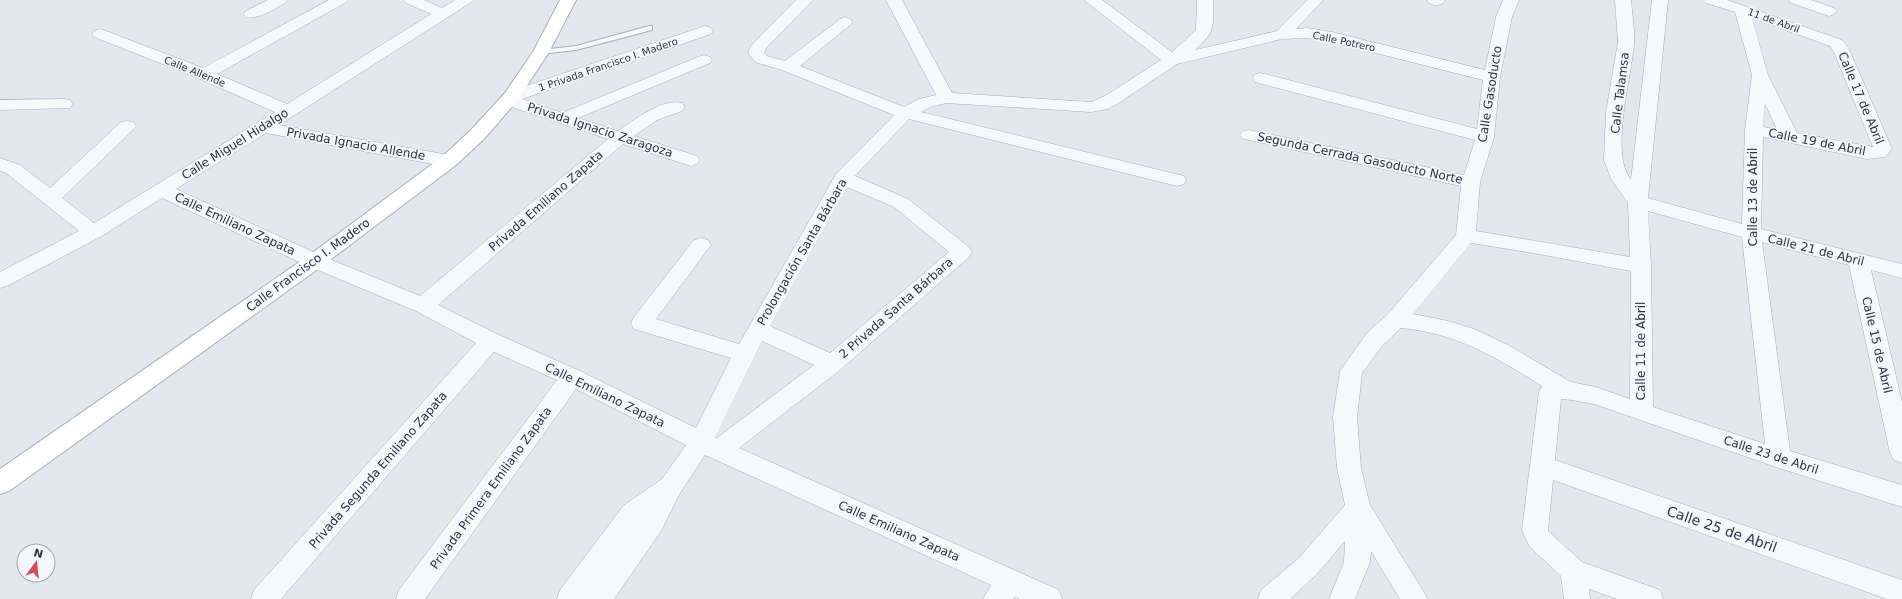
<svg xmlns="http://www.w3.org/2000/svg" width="1902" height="599" font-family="'DejaVu Sans',sans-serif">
<rect width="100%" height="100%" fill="#e4e7ec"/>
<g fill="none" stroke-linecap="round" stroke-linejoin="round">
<g stroke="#a9aeb7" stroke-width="2">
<polygon id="lane" points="649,26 652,26 652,30 576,50 541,54 537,52 541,50 576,46"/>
</g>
<g stroke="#a9aeb7" stroke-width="1">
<g id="street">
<path d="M268 0H288L285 3C274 9 258 20 246 17L243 14 246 11Z"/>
<path d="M329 0H348L345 3 217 74 287 104 431 14 406 3 403 0H424L442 8 455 0H473L470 3 279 125 449 155 455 157 458 161 455 165 449 167 266 133 176 189 322 256 420 296 608 139 503 104 500 100 505 93 699 28 705 26 711 28 713 31 711 34 522 99 562 113 698 57 704 55 710 57 712 60 710 63 578 118 618 131C634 120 662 98 682 103L685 107 682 111 657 120 634 136 697 156 700 160 697 164 691 166 685 164 623 144 438 305 499 335 580 371 696 428 731 358 634 329 631 323 634 317 694 240 701 238 708 240 711 245 656 319 739 344 836 174 894 115 782 70 755 62 748 53 751 46 796 0H813L766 48 764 53 767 56 785 61 840 19 845 17 850 19 853 22 850 25 800 66 904 107 919 99 936 95 886 0H902L952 93 1091 102 1105 96 1161 60 1084 0H1102L1172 52 1196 30 1197 0H1213C1213 27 1216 31 1195 50L1277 31 1307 0H1323L1296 29 1307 28 1332 32 1485 70 1496 17 1503 0H1519L1512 17 1500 77 1494 137 1480 182 1476 231 1630 257 1628 203 1611 179 1604 160 1606 112 1618 42 1615 0H1631C1632 14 1635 29 1634 43 1632 76 1609 153 1631 180L1652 0H1668L1648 198 1742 224 1745 130 1752 75 1735 12 1706 3 1703 0H1727L1842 40 1849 49 1892 149 1885 157 1867 159 1763 137 1761 229 1902 264V278L1871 270 1902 402V463L1894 460 1890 453 1849 265 1762 242 1790 451 1902 485V507L1779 468 1594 404 1572 400 1561 399 1555 460 1902 580V599H1887L1553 480 1548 531 1582 562 1660 590 1663 599H1617L1589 589 1590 599H1564L1561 576 1529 546 1522 530 1539 392 1542 386C1496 357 1456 333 1401 328L1383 345 1362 373 1357 417 1361 468 1370 505 1428 599H1400L1371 551 1370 562 1355 599H1329L1344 562 1345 541 1317 574 1290 599H1258L1261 590 1299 558 1345 505 1337 468 1333 417 1340 371 1367 333 1388 314 1456 235 1461 186 1249 140 1243 139 1240 135 1243 131 1249 130 1464 175 1475 140 1255 82 1253 78 1255 74 1261 73 1477 129 1483 80 1332 42 1307 38 1282 39 1177 64 1117 104 1108 109 1091 112 946 103 931 107 921 112 1184 176 1186 180 1184 184 1177 186 909 119 855 176 908 199 969 247 972 252 969 257 840 370 739 448 1059 590 1062 599H1020L1015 597 1013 599H983L991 585 705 455 680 493 661 531 614 599H557L560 590 624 505 662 479 686 445 576 389 425 599H396L399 590 557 380 494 352 281 599H251L254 590 476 343 416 311 308 266 162 198 100 237 7 286 0 288V272L79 231 6 173 0 171V158L20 165 50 188 121 122 127 121 133 122 136 126 133 130 62 198 94 223 275 112 198 78 94 37 92 34 94 31 100 29 106 31 203 68ZM1752 18 1830 46 1833 50 1873 147 1797 133 1768 75ZM1765 104 1777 129 1763 127ZM847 187 894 207 949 252 830 353 770 326ZM1648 211 1742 237 1765 444 1653 407 1651 266ZM1471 243 1533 253 1631 271 1630 399 1596 387 1571 382 1508 345 1474 329 1448 321 1413 314ZM762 341 814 365 717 438H715Z"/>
<path d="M1427 0H1444L1445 1 1442 4C1436 6 1431 6 1427 0Z"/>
<polygon points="1788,0 1811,0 1834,8 1837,11 1834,14 1829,16 1791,3"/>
<polygon points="64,99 70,100 73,104 70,108 0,110 0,100"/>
</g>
</g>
<g stroke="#a9aeb7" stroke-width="2">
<polygon id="secondary" points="560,0 576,0 549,52 517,101 484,139 456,165 322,266 9,491 0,494 0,469 308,256 442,157 470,131 505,93 533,52"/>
</g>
<use href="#lane" fill="#f7f8fa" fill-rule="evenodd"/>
<use href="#street" fill="#f7f8fa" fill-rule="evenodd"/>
<use href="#secondary" fill="#fff" fill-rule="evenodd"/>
</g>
<g text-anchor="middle" stroke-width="3.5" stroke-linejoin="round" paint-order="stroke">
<g font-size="10" fill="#2b3445" stroke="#f4f6f9">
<text transform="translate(1774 20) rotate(20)" y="4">11 de Abril</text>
<text transform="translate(1344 41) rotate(12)" y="4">Calle Potrero</text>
<text transform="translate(608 64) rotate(-19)" y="4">1 Privada Francisco I. Madero</text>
<text transform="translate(195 71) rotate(22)" y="4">Calle Allende</text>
</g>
<g font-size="12" fill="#2b3445" stroke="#f4f6f9">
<text transform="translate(1620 93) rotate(-83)" y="4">Calle Talamsa</text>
<text transform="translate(1490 94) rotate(-81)" y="4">Calle Gasoducto</text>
<text transform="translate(1861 98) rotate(67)" y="4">Calle 17 de Abril</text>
<text transform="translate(600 130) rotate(18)" y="4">Privada Ignacio Zaragoza</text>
<text transform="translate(1817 142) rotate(11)" y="4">Calle 19 de Abril</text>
<text transform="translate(235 144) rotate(-32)" y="4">Calle Miguel Hidalgo</text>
<text transform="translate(356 144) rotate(10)" y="4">Privada Ignacio Allende</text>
<text transform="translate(1360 158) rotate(12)" y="4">Segunda Cerrada Gasoducto Norte</text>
<text transform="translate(1753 197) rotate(-90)" y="4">Calle 13 de Abril</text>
<text transform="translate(546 201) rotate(-41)" y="4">Privada Emiliano Zapata</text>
<text transform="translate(235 224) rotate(25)" y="4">Calle Emiliano Zapata</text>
<text transform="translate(1816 250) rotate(14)" y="4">Calle 21 de Abril</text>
<text transform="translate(802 252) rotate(-60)" y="4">Prolongación Santa Bárbara</text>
<text transform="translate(308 265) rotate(-36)" y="4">Calle Francisco I. Madero</text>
<text transform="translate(896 308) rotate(-41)" y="4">2 Privada Santa Bárbara</text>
<text transform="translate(1877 345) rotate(77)" y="4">Calle 15 de Abril</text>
<text transform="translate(1641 351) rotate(-90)" y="4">Calle 11 de Abril</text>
<text transform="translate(605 395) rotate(26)" y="4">Calle Emiliano Zapata</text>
<text transform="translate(1771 455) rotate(18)" y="4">Calle 23 de Abril</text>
<text transform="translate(378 470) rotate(-49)" y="4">Privada Segunda Emiliano Zapata</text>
<text transform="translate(491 488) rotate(-54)" y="4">Privada Primera Emiliano Zapata</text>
<text transform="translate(899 531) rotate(24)" y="4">Calle Emiliano Zapata</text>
</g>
<g font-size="14" fill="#2b3445" stroke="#f4f6f9">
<text transform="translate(1722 529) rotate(19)" y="5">Calle 25 de Abril</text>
</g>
</g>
<g transform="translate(36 563) rotate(15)"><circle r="19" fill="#f4f6f9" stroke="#a4a8b1"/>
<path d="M0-3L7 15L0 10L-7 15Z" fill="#d1495b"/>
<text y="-6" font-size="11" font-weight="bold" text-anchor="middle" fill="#2b3445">N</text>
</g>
</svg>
